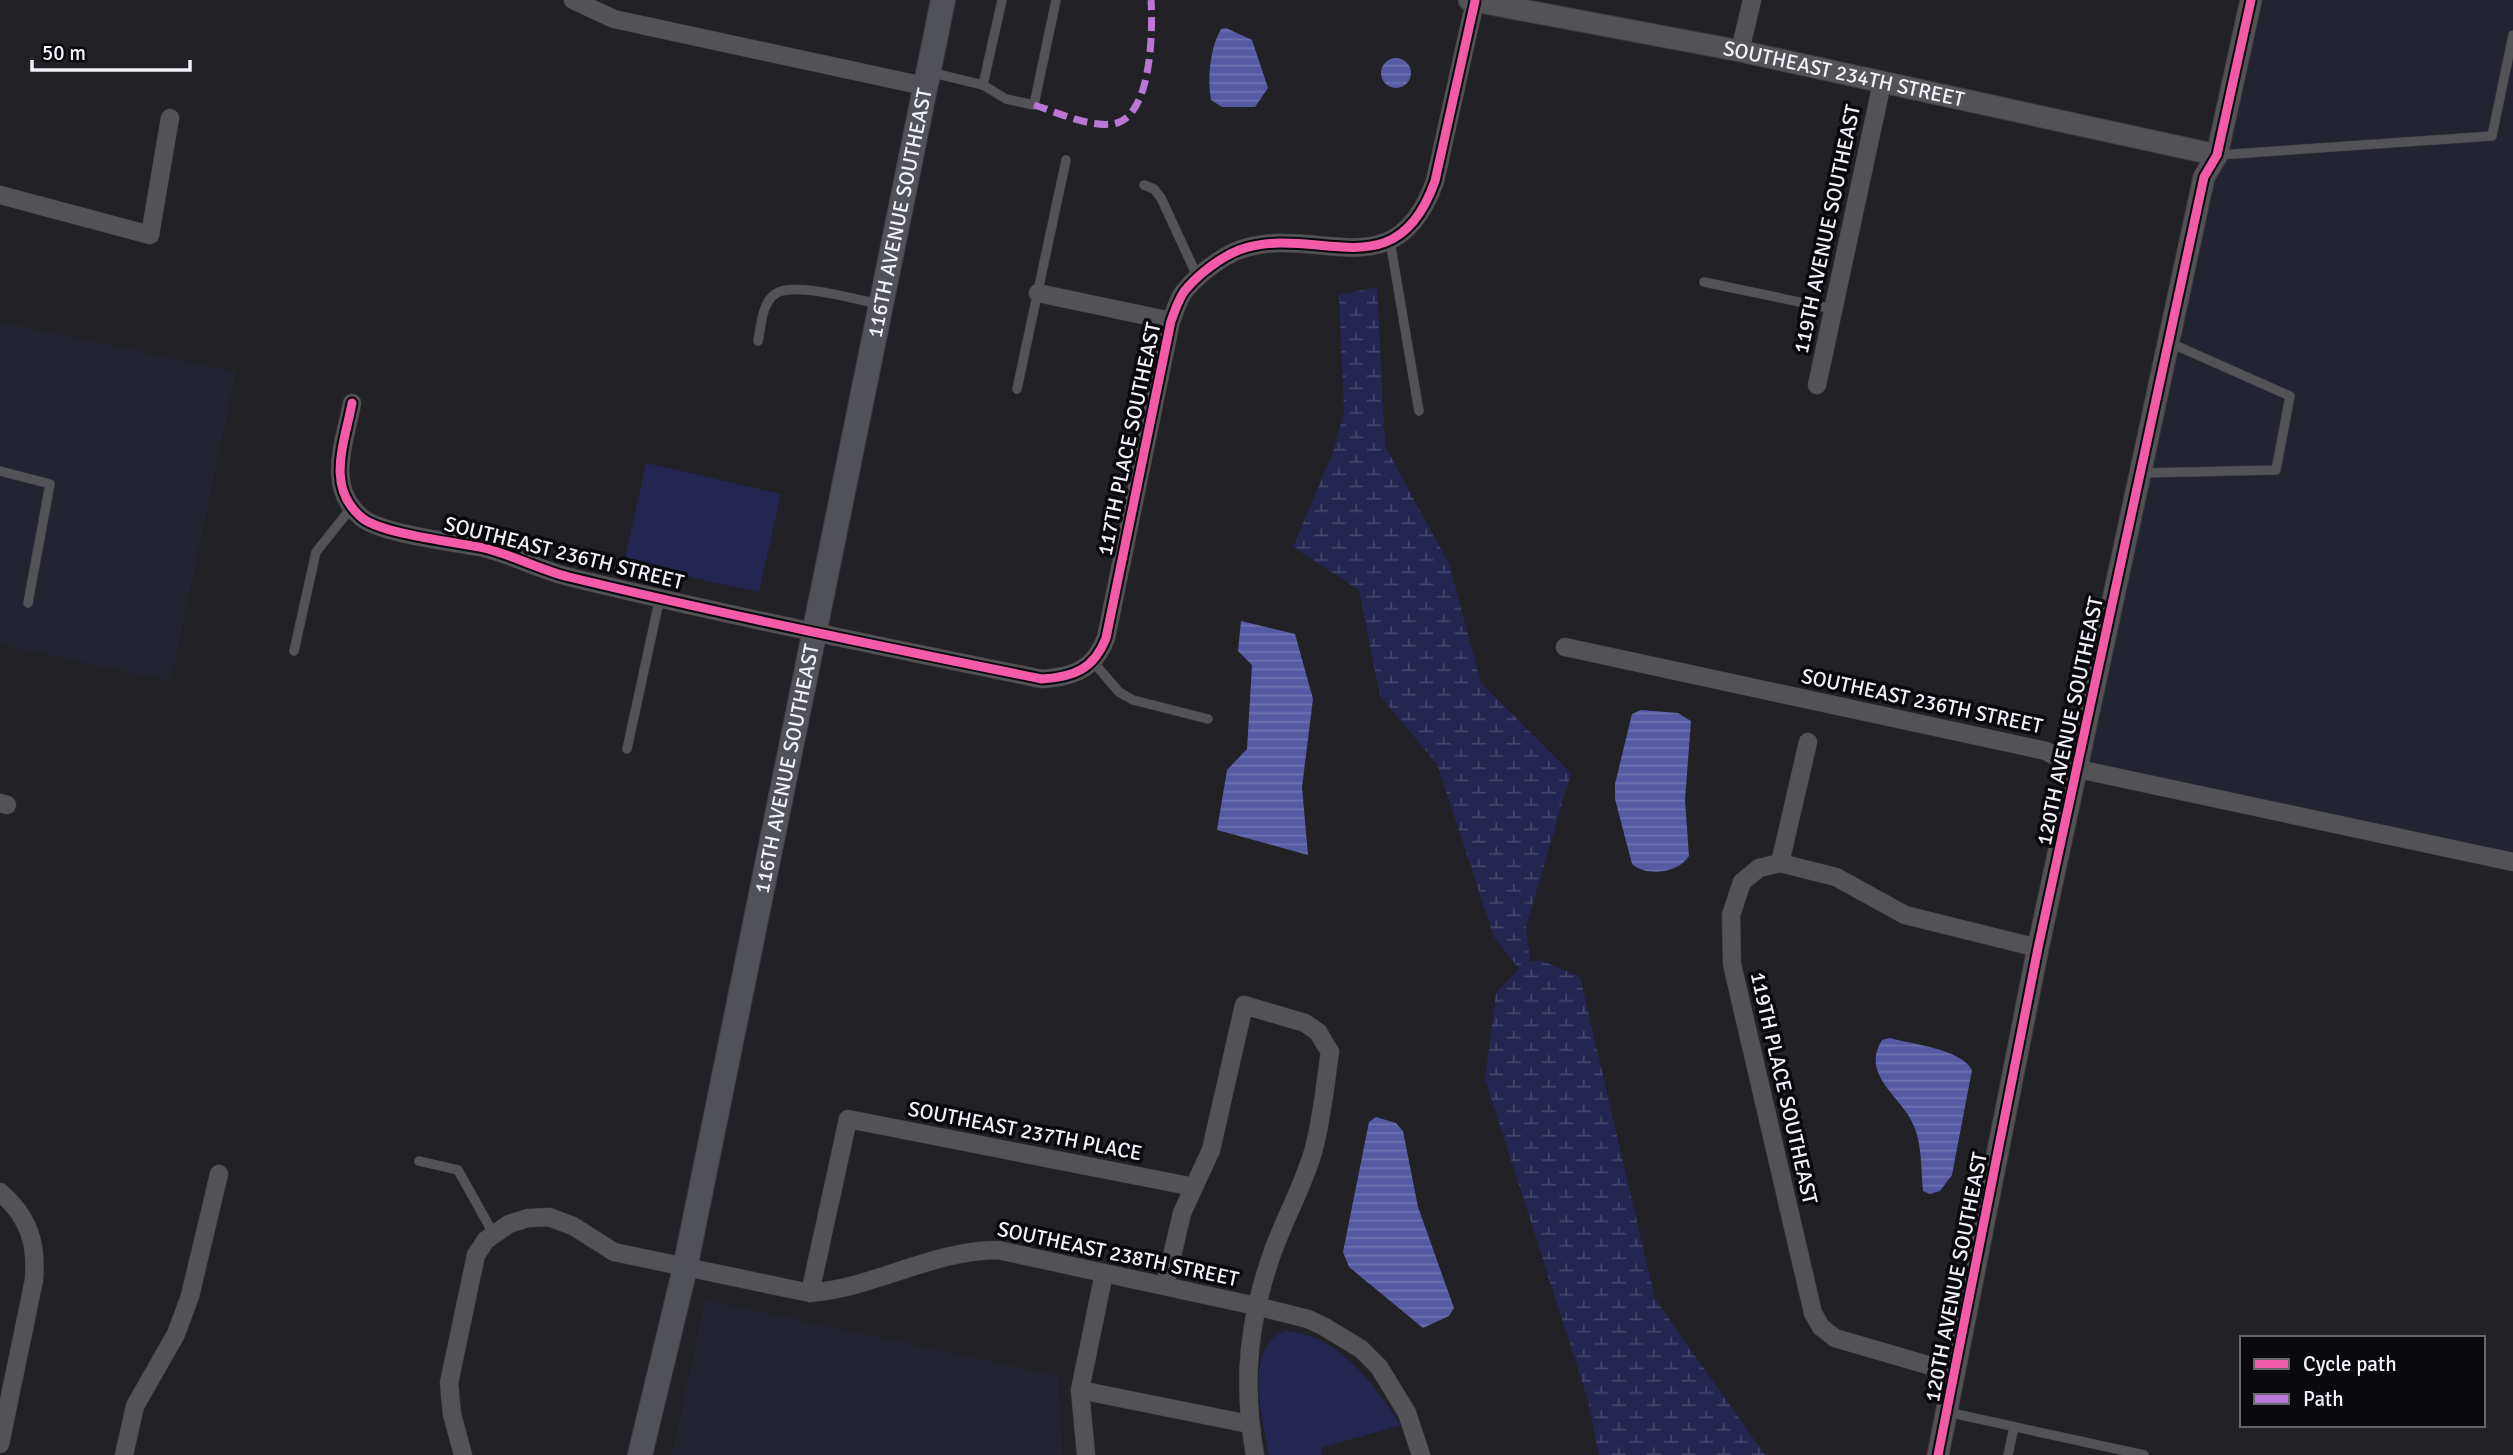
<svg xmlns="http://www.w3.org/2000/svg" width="2513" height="1455" font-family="Signika,sans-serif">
<defs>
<pattern id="wetland-marsh" width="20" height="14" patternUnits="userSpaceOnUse" patternTransform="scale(1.75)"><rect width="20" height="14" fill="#242551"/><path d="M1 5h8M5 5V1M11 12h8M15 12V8" fill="none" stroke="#44456b"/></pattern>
<pattern id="water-rules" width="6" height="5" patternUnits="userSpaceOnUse" patternTransform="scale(1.75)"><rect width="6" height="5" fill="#555aa3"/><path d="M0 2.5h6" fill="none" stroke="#6e72b0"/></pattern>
</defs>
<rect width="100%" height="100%" fill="#212126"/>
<g fill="#232432">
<polygon points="2250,0 2513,0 2513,862 2078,769"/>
<polygon points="0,322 236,372 171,681 0,645"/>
<polygon points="705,1300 1058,1376 1063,1455 672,1455"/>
</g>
<g fill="#242551">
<polygon points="646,463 781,494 759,592 624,563"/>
<path d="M1285 1331C1339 1334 1373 1384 1401 1425L1321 1448 1322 1455H1269C1263 1421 1242 1346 1285 1331Z"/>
</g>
<polygon fill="url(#wetland-marsh)" points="1377,287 1385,446 1449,564 1481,683 1571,773 1526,927 1530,961 1543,961 1580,977 1655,1299 1765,1455 1599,1455 1587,1397 1485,1079 1496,993 1519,969 1494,937 1437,764 1380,696 1359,590 1293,547 1333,452 1344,412 1339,295"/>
<g fill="url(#water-rules)">
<path d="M1226 28 1252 40 1268 88 1255 107H1222L1211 100C1207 79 1210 48 1221 29Z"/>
<circle cx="1396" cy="73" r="15"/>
<polygon points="1241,621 1295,634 1313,699 1302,787 1308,855 1217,830 1227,770 1247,749 1252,665 1238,651"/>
<path d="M1641 710 1678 713 1691 721 1685 800 1689 856C1679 873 1646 877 1632 864L1615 799V784L1632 714Z"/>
<path d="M1890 1038C1914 1045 1959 1048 1972 1070L1952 1175 1940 1191 1930 1194 1923 1191C1921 1171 1922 1144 1914 1126 1902 1096 1860 1076 1882 1040Z"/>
<polygon points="1376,1117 1396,1123 1403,1131 1418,1207 1454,1308 1449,1316 1423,1328 1349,1267 1343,1252 1369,1122"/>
</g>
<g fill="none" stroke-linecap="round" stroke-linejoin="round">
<g stroke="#3d3d41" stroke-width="10">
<g id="service">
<polyline points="929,72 983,85 1002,0"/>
<polyline points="983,85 1006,99 1034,105 1056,0"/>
<polyline points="2219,155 2492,136 2513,35"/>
<polyline points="1144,185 1154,189 1161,198 1198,278"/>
<polyline points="1390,241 1419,411"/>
<polyline points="1704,282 1833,309"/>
<path d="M758 341C761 326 762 303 775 294 793 281 857 300 879 304"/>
<polyline points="1017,389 1066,160"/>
<polyline points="0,471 50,484 28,603"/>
<polyline points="2142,473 2276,470 2290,396 2168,342"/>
<polyline points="294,651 316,552 352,507"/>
<polyline points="1094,663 1119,692 1133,700 1208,719"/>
<polyline points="627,749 660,597"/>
<polyline points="419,1161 458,1170 493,1233"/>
<polyline points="1947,1412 2144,1455"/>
<polyline points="2008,1455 2014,1427"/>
</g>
</g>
<g stroke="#3d3d41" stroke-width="19">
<g id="minor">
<polyline points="573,0 614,19 924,86"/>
<polyline points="1740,51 1752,0"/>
<polyline points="0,195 150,235 170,118"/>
<polyline points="1038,293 1171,321"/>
<polyline points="1817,385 1882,83"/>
<path d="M352 403C345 442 325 486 361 517 380 534 455 542 484 548 513 555 540 570 569 577 726 615 884 647 1042 679 1074 677 1094 669 1106 638L1171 321C1175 311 1179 296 1187 288 1199 274 1221 257 1239 250 1316 222 1395 294 1435 181L1475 1"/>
<polyline points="1565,647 2046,751 2078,769 2513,862"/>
<polyline points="0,803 7,805"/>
<polyline points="1780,863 1808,742"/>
<path d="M0 1192C29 1217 37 1243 34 1280L0 1444"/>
<path d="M1165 1286 1182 1213 1211 1150 1244 1005 1305 1023 1318 1032 1330 1052C1325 1085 1322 1120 1313 1152 1303 1186 1285 1218 1273 1251 1248 1321 1242 1382 1255 1455"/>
<polyline points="810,1293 848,1119 1194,1187"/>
<polyline points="1955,1373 1835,1338 1821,1327 1813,1313 1732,964 1731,915 1742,882 1759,868 1780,863 1836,877 1905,915 2038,948"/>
<polyline points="1080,1390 1249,1424"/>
<polyline points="124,1455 135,1406 176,1334 190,1296 219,1174"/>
<path d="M463 1455 452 1414 449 1383 476 1255 486 1240 509 1224 528 1218 549 1217 573 1226 614 1252 810 1293C874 1288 933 1250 998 1250L1256 1306 1308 1319 1323 1326 1361 1349 1379 1367 1407 1413 1421 1455"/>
<polyline points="1086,1455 1080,1390 1104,1273"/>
</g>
</g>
<g stroke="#3d3d41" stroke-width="23">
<g id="tertiary">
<path id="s1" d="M1469 0 1740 51 2217 155"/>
<polyline points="1938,1455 2038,948 2204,177 2217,155 2251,0"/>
</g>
</g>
<g stroke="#3d3d41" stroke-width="26">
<g id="secondary">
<path id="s2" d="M640 1455 685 1268 943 0"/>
</g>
</g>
<use href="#service" stroke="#525257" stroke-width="9"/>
<use href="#minor" stroke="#525257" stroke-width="18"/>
<use href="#tertiary" stroke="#525257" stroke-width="21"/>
<use href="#secondary" stroke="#515159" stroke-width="24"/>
<path stroke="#ba77d6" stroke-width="7" stroke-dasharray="14 7" stroke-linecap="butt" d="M1034 105C1057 112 1087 127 1112 124 1152 120 1153 30 1151 0"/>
<g stroke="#09090e" stroke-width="13">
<g id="cycleway">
<path d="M352 403C345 442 325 486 361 517 380 534 455 542 484 548 513 555 540 570 569 577 726 615 884 647 1042 679 1074 677 1094 669 1106 638L1171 321C1175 311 1179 296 1187 288 1199 274 1221 257 1239 250 1316 222 1395 294 1435 181L1475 1"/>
<polyline points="1938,1455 2038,948 2204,177 2217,155 2251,0"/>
</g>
</g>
<use href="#cycleway" stroke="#f35aa7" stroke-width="9"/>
</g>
<g text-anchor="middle" stroke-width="7" stroke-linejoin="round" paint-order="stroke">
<g font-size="21" fill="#f1f2f9" stroke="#09090e">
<text dy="7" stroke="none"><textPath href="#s1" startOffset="382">SOUTHEAST 234TH STREET</textPath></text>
<text dy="7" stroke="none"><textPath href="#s2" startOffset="1269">116TH AVENUE SOUTHEAST</textPath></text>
<text transform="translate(1827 229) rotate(-78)" y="7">119TH AVENUE SOUTHEAST</text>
<text transform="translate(1129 439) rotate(-78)" y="7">117TH PLACE SOUTHEAST</text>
<text transform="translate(564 553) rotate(14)" y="7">SOUTHEAST 236TH STREET</text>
<text transform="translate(1922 701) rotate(12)" y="7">SOUTHEAST 236TH STREET</text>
<text transform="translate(2070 721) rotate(-78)" y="7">120TH AVENUE SOUTHEAST</text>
<text dy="7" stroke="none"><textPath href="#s2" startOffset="702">116TH AVENUE SOUTHEAST</textPath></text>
<text transform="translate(1784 1088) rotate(77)" y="7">119TH PLACE SOUTHEAST</text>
<text transform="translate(1025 1131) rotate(11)" y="7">SOUTHEAST 237TH PLACE</text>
<text transform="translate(1118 1254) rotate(12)" y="7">SOUTHEAST 238TH STREET</text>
<text transform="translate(1956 1277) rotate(-79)" y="7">120TH AVENUE SOUTHEAST</text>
</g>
</g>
<rect x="2240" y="1336" width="245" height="91" fill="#09090e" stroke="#66666c" stroke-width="2"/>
<rect x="2254" y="1359" width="35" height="10" fill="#f35aa7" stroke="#66666c" stroke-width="2"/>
<text x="2303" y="1371" font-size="21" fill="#f1f2f9">Cycle path</text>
<rect x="2254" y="1394" width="35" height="10" fill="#ba77d6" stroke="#66666c" stroke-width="2"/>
<text x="2303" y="1406" font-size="21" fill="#f1f2f9">Path</text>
<path d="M32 60v10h158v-10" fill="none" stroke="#f1f2f9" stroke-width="3.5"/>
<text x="42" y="60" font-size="21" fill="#f1f2f9" stroke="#09090e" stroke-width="5" paint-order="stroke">50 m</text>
</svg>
